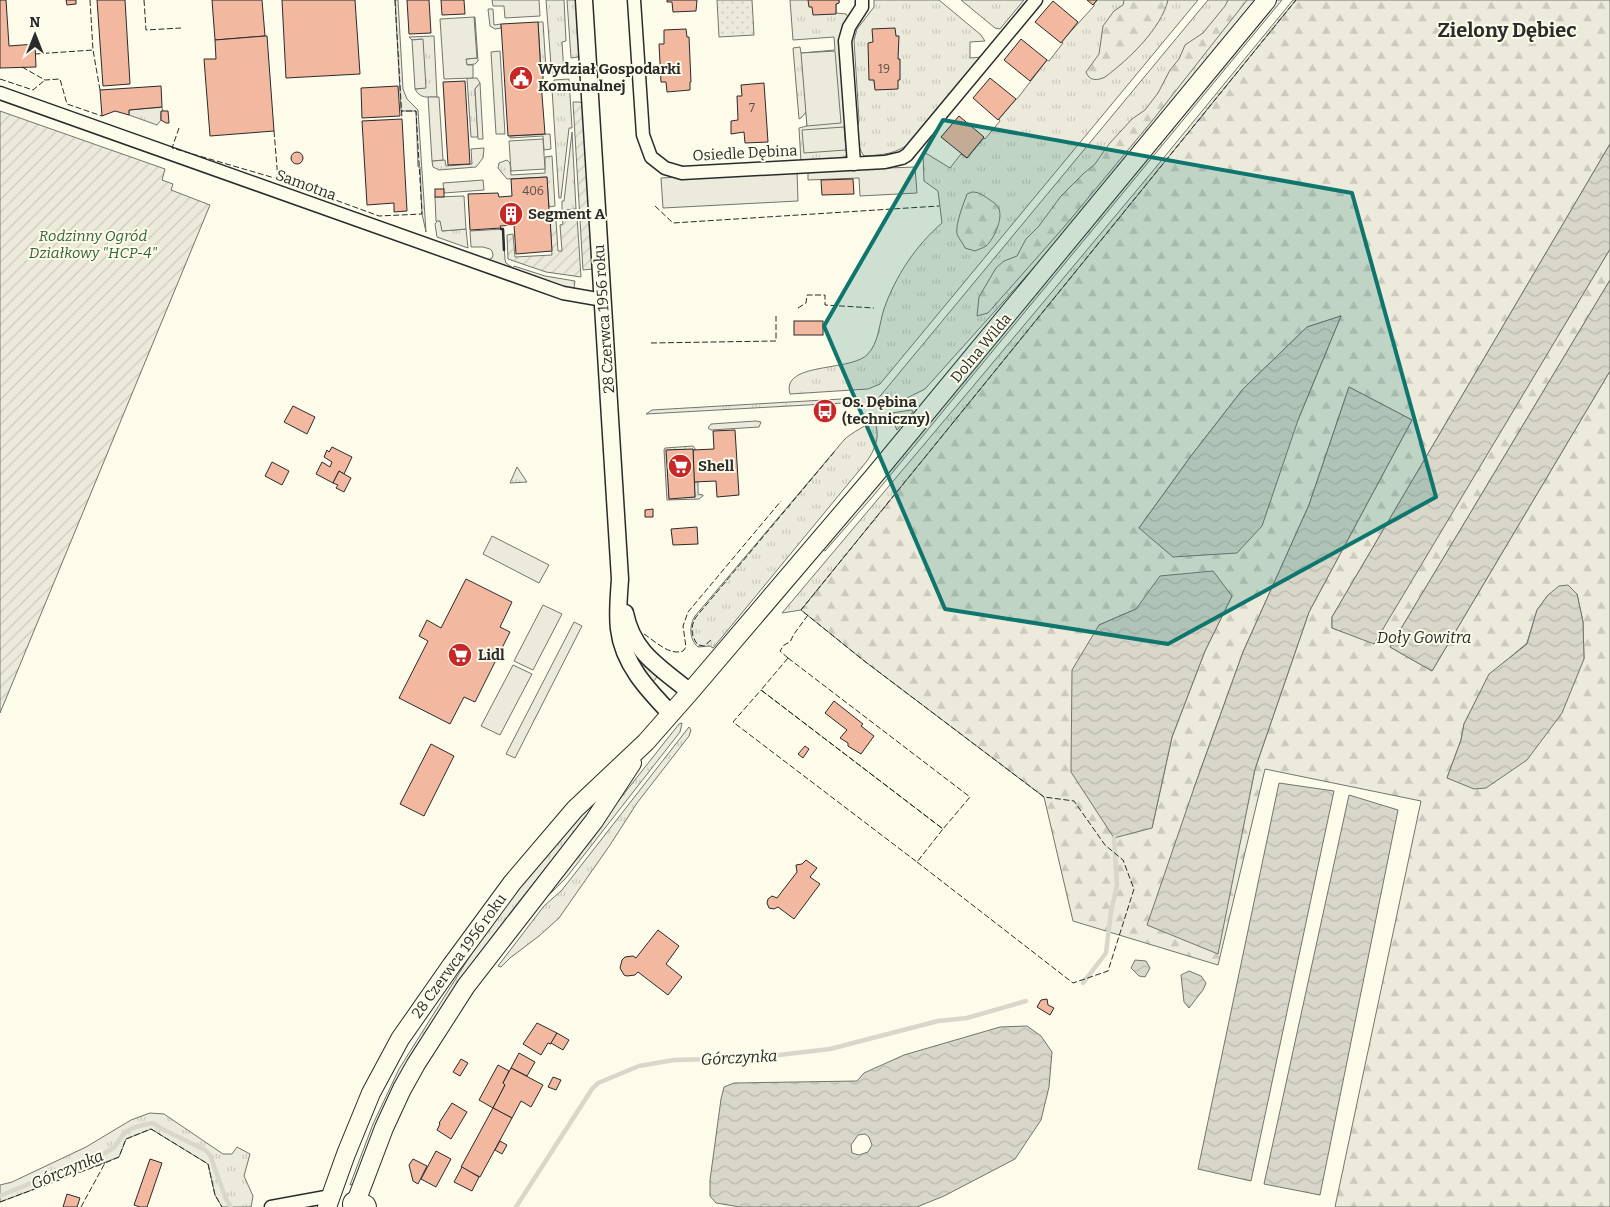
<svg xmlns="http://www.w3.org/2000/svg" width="1610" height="1207" font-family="Bitter,serif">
<defs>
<pattern id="grass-tufts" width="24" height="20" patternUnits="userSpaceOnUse" patternTransform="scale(1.25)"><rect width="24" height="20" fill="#ecebdb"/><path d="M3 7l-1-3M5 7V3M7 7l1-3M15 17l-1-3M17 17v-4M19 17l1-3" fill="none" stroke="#cbcabc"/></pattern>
<pattern id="forest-firs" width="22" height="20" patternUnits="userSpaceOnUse" patternTransform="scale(1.25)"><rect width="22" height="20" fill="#ecebdb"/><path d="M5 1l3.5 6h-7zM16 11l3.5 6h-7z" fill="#cbcabc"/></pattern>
<pattern id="park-dots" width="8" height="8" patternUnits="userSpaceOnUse" patternTransform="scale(1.25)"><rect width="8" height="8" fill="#ecebdb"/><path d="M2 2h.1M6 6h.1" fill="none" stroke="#cbcabc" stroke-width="1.8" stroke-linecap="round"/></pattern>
<pattern id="garden-furrows" width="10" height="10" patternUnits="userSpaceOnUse" patternTransform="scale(1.25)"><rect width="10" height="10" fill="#ecebdb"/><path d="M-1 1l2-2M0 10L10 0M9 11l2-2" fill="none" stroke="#cbcabc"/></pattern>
<pattern id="plaza-grid" width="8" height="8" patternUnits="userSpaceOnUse" patternTransform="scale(1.25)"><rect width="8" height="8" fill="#eceadb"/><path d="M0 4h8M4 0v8" fill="none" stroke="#cbc9bc"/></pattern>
<pattern id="water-waves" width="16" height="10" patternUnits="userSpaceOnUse" patternTransform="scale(1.25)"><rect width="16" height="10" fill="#d8d7c9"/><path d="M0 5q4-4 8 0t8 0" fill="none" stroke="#bab9ad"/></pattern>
</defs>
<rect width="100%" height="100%" fill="#fdfbea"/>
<g fill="url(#grass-tufts)" stroke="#74746e">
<polygon points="395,0 398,0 403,89 407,99 418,110 426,232 422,214 420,167 418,167 416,111 401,111"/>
<polygon points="546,0 564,0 566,41 562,42 564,73 553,74 553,66 551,65"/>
<polygon points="567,0 576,0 579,52 578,57 571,58"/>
<polygon points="790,0 839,0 839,3 836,4 836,13 846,14 848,17 848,152 846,156 841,159 801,162 799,128 807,126 806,112 801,118 799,119 793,48 800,47 801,53 835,50 834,37 793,40"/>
<path d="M874 0H939L981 35 985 41 970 42V58L982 57 912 142C895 154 884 155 864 156 856 145 856 132 859 120L854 40 857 29 874 7Z"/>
<polygon points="961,0 1024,0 1000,29 995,28"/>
<path d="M1097 0H1198L880 384 868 389 790 394C781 362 848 372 867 355 879 343 879 324 884 309 895 277 916 245 942 223L938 191 924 181 923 152H924L950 168 961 154 967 158 984 138 985 139 1000 121 999 119 1016 99H1017L1047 60 1049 61 1063 43 1062 41 1094 6V4Z"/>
<polygon points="1208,0 1258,0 1065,233 925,389 905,399 876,401"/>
<polygon points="1277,0 1282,0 874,495 825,551 823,550"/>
<polygon points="1293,0 1296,0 801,610 782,613 975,384 1152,172"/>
<polygon points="488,9 493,9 494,25 501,24 501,28 495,29 490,26"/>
<polygon points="474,17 475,17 478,61 475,64 467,65 466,59 477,58"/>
<polygon points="538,22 543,22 546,70 541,71"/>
<path d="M434 36 437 97C428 97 420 99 415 89L425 88 422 39 412 40 409 37Z"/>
<polygon points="467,78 477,78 480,83 475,89 478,137 471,137"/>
<polygon points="569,79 572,128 569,128 561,198 559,198 552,89 554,89 554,80"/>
<polygon points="162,107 163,111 161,112 161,120 157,125 129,115 129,110"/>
<polygon points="572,132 576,209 562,210 562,201 564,201"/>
<polygon points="550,134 551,149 544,150 543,136 510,138 510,136"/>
<polygon points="484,148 483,158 476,167 439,170 433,167 432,161 445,160 446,166 472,164 471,149"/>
<polygon points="552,156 555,206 549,207 547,177 507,179 498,168 499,163 507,160 510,163 511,175 545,173 545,157"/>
<polygon points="438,220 442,223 442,231 466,229 468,248 437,237 435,224"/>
<polygon points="514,266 545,276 575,281 574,288 565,287 513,268"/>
<polygon points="859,398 861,402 646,414 652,410"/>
<polygon points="911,410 913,411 912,413 897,430 891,416 892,413"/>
<path d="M872 418C882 432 876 448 867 461L713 648 710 646 698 647C689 639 689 626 695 616L844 440C851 432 869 426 872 418Z"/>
<polygon points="756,421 761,422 759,427 711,430 708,428 711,424"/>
<polygon points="517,467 527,482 510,483"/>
<polygon points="640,659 660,673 653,682 638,663"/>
<polygon points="682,723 680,732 566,878 552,892 541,899 679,724"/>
<polygon points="689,727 691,730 689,736 637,803 610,845 559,918 539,936 510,958 501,967 498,966 544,906 562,890"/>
<path d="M610 782 599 801C532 887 459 970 406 1065 385 1103 369 1144 353 1184L350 1185 373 1124 399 1069 480 940 514 893Z"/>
<polygon points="150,1113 164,1114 223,1154 232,1154 237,1147 250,1154 244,1176 253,1196 251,1207 222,1207 215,1195 208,1164 151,1129 126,1139 119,1157 0,1202 0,1185 12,1182 86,1147 131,1120"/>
</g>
<g fill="url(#forest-firs)" stroke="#74746e" fill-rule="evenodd">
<path d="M1124 0H1168C1161 29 1128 60 1105 77 1097 81 1089 81 1086 72L1099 54 1103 26 1114 11 1123 5Z"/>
<polygon points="1228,0 1247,0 1152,121 1064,227 988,313 977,316 979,297 996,268 1004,261 1017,256 1026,239 1039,226 1061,196 1083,174 1095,164 1109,144 1132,119 1145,110 1158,93 1170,70 1179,59 1185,45 1203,33 1225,6"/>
<path d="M1296 0H1610V144L1332 617V628L1374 643 1610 249V280L1390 647 1432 671 1610 371V1207H1335L1421 801 1265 769 1218 965 1073 921 1044 797 863 660 801 610ZM1341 316 1298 420 1139 528 1191 456 1243 389 1307 327ZM1349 387 1412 420 1309 612 1255 769 1217 953 1194 788 1243 652 1309 505ZM1577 594 1583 622 1584 659 1447 778 1461 740 1464 724 1489 675 1527 643 1537 610 1548 595ZM1232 596 1205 651 1172 737 1152 828 1099 625 1136 609Z"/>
<path d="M972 192C980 192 984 196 990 200 993 202 998 205 999 209 1003 219 994 239 986 246 983 248 979 249 975 251L965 248C963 243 959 239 957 234 955 224 964 203 967 194Z"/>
</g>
<polygon fill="url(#park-dots)" stroke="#74746e" points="717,0 752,0 754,35 719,37"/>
<g fill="url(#garden-furrows)" stroke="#74746e">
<polygon points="573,102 580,102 583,105 593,269 583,270"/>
<polygon points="0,111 165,169 162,180 173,184 171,190 210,205 0,713"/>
<polygon points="562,216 577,216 581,277 546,272 508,259 507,235 513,234 515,257 552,255 550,221 556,221 558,251 562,251 560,225 563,224"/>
</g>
<g fill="#ecebdb" stroke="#74746e">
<polygon points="835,51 841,123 807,126 801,53"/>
<polygon points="844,127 846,150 804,153 802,130"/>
</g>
<g fill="#eceadb" stroke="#74746e">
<polygon points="492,0 539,0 540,16 505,18 504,6 493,6"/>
<polygon points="474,17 477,58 466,59 467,65 473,65 473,78 444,79 440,19"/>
<polygon points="423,39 426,88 415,89 412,40"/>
<polygon points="500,51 505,134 496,134 491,52"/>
<polygon points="480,83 483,139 478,139 475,89"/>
<polygon points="428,97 439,97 443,160 432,161"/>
<polygon points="543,139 545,169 511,171 509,141"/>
<polygon points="915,167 917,193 860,196 859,178 808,180 808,171"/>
<polygon points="797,171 798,201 663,208 661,178"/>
<polygon points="483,180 484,190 444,193 443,183"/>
<polygon points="464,196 466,229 442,231 440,221 436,221 435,197"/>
<polygon points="503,229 505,260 506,263 513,268 488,260 492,258 493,255 492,251 490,249 483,247 471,247 470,231"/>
<polygon points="492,536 549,565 539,583 483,554"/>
<polygon points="543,605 562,614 533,670 514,661"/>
<polygon points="574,622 582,626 515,758 506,754"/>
<polygon points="513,665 532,674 500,735 481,726"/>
</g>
<polygon fill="url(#plaza-grid)" stroke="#74746e" points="693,446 696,450 667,450 669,498 695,497 694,482 698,482 698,494 703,495 703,496 699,499 667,500 664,450 665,448"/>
<g fill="url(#water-waves)" stroke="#74746e" fill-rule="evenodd">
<polygon points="1610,144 1610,249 1374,644 1332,628 1332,617"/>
<polygon points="1610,280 1610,371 1432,671 1390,647"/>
<polygon points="1341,316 1298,420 1262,526 1237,553 1173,557 1139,528 1191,456 1243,389 1307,327"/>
<polygon points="1349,387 1412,420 1309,612 1255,769 1218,954 1147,925 1194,788 1243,652 1309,505"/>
<polygon points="1213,571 1232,596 1205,651 1172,737 1152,828 1114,838 1071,772 1072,670 1099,625 1136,609 1160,576"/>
<polygon points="1568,585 1577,594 1583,622 1584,659 1562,713 1527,760 1486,788 1474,789 1447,778 1461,740 1464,724 1489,674 1527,644 1537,610 1548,595 1559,586"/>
<polygon points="1279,783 1334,791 1251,1181 1198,1169"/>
<polygon points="1349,795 1398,810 1320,1195 1264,1184"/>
<polygon points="1135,960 1146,961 1150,968 1145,977 1139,976 1131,968"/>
<polygon points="1189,971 1201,976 1206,983 1203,990 1189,1008 1184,1002 1181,975"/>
<path d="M1027 1026 1041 1036 1052 1052 1049 1087 1041 1120 1015 1159 944 1196 917 1207H740L716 1203 710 1196V1180L721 1099 724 1087 734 1083 857 1081 864 1073 904 1055 1000 1027ZM865 1134 869 1137 872 1145 868 1152 859 1155 852 1153 851 1145 858 1135Z"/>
</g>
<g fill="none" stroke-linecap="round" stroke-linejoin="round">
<g stroke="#d8d7c9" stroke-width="4.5">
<polyline points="1083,983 1106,953 1111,912 1117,885 1114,838"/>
<path d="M0 1196 105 1153C118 1146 115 1146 122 1136 129 1127 143 1125 153 1123L162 1129 205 1150 210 1155 226 1199 231 1207"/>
<polyline points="516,1207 592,1089 598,1083 639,1066 674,1060 754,1058 830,1049 938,1021 967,1018 1026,1001"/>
</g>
</g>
<g fill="#f2b8a0" stroke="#2b2b2b">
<polygon points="0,0 6,0 9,46 35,44 36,67 0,68"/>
<polygon points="66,0 76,0 76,4 67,5"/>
<polygon points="97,0 125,0 130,84 103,86"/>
<polygon points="212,0 262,0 265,36 215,40"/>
<polygon points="282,0 355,0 360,74 286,78"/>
<polygon points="407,0 429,0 431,33 409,34"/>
<polygon points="441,0 464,0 465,14 442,15"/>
<polygon points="667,0 697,0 696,11 673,12 672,2 667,2"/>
<polygon points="808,0 839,0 839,3 836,4 836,14 813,15 812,7 809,7"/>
<polygon points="1087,0 1097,0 1093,5"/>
<polygon points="1053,1 1078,22 1061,43 1035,22"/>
<polygon points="538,22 541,74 543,74 543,81 541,82 545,134 508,136 501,24"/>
<polygon points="895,28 896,36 899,36 898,59 900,59 900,80 898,80 898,89 875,90 874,80 869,80 868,43 873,42 872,29"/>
<polygon points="686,29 687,37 689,37 691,82 690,82 690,90 667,92 666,82 661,82 659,44 664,44 664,30"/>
<polygon points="265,36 267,36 274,131 210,136 204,59 216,59 215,40"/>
<polygon points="1021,39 1047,60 1030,81 1004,60"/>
<polygon points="990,78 1016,99 998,120 973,98"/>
<polygon points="465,81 470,164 448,165 443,82"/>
<polygon points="764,83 768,142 745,143 744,132 731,134 731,121 738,120 737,96 742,96 741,85"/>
<polygon points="161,86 162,107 129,110 129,115 115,111 102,116 100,90"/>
<polygon points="398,86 400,116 362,118 361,88"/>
<polygon points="161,111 168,111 169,123 166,123 161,120"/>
<polygon points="959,116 984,137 967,158 941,137"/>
<polygon points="402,119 407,211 394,212 394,203 367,205 362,121"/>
<circle cx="297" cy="158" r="6"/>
<polygon points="547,177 549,210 552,210 552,218 550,218 552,251 516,254 514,225 500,226 501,228 470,230 468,194 498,193 499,197 512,196 511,179"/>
<polygon points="853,179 854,194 822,195 821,180"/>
<rect x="435" y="189" width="9" height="8"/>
<rect x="794" y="321" width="29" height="14"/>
<polygon points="293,406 315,417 307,434 284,422"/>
<polygon points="735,430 739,495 717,497 716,481 694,482 693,450 714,449 713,431"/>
<polygon points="332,447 352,457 344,474 339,471 333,483 316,474 322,462 330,467 332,462 324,457 327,450 329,452"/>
<polygon points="693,449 695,497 669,499 666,450"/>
<polygon points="272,462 289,471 282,485 265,476"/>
<polygon points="339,471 351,478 344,492 336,488 338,485 333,483"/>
<polygon points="653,509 653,517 645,517 645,510"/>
<polygon points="697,527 698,544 673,545 671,529"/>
<polygon points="466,579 512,602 500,627 510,632 475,702 464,697 450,724 399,698 428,641 419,636 427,620 441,628"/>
<polygon points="834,701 863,724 861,726 874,736 861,754 848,746 848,743 840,738 847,730 825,713"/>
<polygon points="431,744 454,756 424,816 400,804"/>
<polygon points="805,746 809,749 803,758 798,754"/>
<polygon points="806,860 817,868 810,877 820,884 794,919 778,907 774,909 769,908 767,903 768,899 772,896 777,898 797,872 796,865 802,864"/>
<polygon points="658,930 679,946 666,964 682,977 668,995 638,972 635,975 627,976 624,975 620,968 622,960 625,957 633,956 636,958"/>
<polygon points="1047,999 1048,1005 1054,1008 1050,1015 1037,1007 1041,1000"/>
<polygon points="537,1023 557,1033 551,1044 548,1043 541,1055 523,1044"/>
<polygon points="557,1033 569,1040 563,1050 551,1043"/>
<polygon points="519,1053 535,1062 527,1076 511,1068"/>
<polygon points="461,1059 468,1063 460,1076 453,1072"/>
<polygon points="498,1065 509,1071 503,1083 505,1085 493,1108 479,1100"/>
<polygon points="511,1068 543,1085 531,1107 521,1101 512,1118 493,1108 505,1085 503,1083"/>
<polygon points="553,1077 561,1080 556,1090 548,1087"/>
<polygon points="452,1103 467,1112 451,1139 437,1130 440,1124 439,1123"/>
<polygon points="493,1108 512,1118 480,1177 461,1167"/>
<polygon points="500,1141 507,1145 502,1154 495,1150"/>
<polygon points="436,1151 451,1159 436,1187 421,1179"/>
<polygon points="150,1159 162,1163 147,1207 140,1207 134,1205"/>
<polygon points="413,1159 427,1166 418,1184 413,1181 409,1165"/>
<polygon points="462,1167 479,1177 472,1191 454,1182"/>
<polygon points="67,1194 80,1198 77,1207 63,1207"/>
</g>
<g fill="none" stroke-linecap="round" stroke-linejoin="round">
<g stroke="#2b2b2b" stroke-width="15">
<g id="minor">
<polyline points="634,0 643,135 651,157 665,168 682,173 885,162 902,158 907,155 1036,0"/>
<polyline points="0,93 563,293 603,300"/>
<polyline points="854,164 845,41 849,27 862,7 862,0"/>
<polyline points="271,1207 331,1196"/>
</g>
</g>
<g stroke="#2b2b2b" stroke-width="19">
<g id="tertiary">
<path d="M584 0 620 579C619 595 617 613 619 629 623 664 648 690 671 714"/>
<path d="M625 613C633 653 660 667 690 692"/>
</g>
</g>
<g stroke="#2b2b2b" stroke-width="20">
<g id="secondary">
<polyline points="327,1207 346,1154 371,1093 400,1039 451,966 512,883 575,809 646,742 690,692 874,476 1267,0"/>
<polyline points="354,1207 384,1128 402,1089 416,1064 466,986 594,821 632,763"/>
</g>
</g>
<g stroke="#2b2b2b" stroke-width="26">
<polyline id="motorway" points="355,1204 364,1207"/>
</g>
<use href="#minor" stroke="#fdfbea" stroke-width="12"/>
<use href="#tertiary" stroke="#fdfbea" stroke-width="16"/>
<use href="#secondary" stroke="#fdfbea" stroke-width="18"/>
<use href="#motorway" stroke="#fdfbea" stroke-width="24"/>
<g stroke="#2b2b2b" stroke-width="1" stroke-dasharray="6 2.5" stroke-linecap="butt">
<polyline points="90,0 93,50 100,90"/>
<polyline points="144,0 146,30 181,28"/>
<polyline points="395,0 402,119"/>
<polyline points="35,54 93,50"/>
<polyline points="22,67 45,80 60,79 67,104 102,116"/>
<polyline points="0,79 33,90 45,80"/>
<polyline points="179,128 172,148 278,179"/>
<polyline points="274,131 278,179 379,216 422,214 416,111 401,111"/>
<polyline points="655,206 673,223 939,206"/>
<polyline points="798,308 806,303 807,295 825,295 825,305 874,308"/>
<polyline points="651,343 776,341 776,316"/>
<path d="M644 634C655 641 669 656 683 651L686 647 683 626 688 612 781 501"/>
<path d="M711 640 704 646 698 645C691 636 690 627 696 617L835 451"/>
<polygon points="788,658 970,797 943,829 761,690"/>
<polyline points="788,658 780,651 784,645 790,642 794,634 808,615"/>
<polygon points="761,690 943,829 917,862 733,722"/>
<polyline points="917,862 1073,983 1108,971 1134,889 1123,860 1105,845 1074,801 1044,797 863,660 801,610 1296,0"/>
<polyline points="0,1202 105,1163"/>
<polyline points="81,1207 105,1163 119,1157 126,1139 151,1129 208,1164 215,1195 222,1207"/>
</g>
<polyline stroke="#2b2b2b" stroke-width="2.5" points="501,229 503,229 504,250"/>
</g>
<path fill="#0f766e" fill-opacity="0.2" stroke="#0f766e" stroke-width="4" stroke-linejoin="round" d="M943 120 1352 193 1436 497 1168 644 945 609 824 326Z"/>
<defs>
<g id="civic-disc" transform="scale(1.25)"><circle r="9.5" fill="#c62828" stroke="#fdfbea"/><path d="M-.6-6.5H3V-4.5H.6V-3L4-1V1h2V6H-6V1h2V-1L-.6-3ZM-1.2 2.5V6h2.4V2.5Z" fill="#fff"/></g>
<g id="building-disc" transform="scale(1.25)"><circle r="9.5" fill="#c62828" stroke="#fdfbea"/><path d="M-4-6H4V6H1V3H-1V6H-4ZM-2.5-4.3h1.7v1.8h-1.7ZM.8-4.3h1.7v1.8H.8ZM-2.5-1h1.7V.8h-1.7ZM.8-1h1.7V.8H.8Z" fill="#fff"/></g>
<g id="bus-disc" transform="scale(1.25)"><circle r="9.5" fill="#c62828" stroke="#fdfbea"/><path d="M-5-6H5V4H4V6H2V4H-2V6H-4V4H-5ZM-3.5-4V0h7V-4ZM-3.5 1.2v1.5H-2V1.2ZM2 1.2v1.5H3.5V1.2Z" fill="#fff"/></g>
<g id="supermarket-disc" transform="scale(1.25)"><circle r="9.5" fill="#c62828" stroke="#fdfbea"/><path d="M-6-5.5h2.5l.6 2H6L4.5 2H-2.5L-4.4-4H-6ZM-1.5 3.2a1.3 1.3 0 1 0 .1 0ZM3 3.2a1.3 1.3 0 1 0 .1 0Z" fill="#fff"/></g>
</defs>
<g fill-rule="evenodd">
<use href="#civic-disc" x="521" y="78"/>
<use href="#building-disc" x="511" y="214"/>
<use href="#bus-disc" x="825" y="411"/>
<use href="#supermarket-disc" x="680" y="466"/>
<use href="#supermarket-disc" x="460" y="655"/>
</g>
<g text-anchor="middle" stroke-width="4" stroke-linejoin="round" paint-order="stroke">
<g font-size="12" fill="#5d4e48">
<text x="884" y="73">19</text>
<text x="752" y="112">7</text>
<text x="533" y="195">406</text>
</g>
<g font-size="15" font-weight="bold" fill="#2b2b2b" stroke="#fdfbea" text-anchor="start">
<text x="538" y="74">Wydział Gospodarki<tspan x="538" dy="17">Komunalnej</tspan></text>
<text x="528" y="219">Segment A</text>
<text x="842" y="407">Os. Dębina<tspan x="842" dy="17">(techniczny)</tspan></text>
<text x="698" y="471">Shell</text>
<text x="478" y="660">Lidl</text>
</g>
<g font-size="15" fill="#2b2b2b" stroke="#fdfbea">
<text transform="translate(745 153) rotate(-3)" y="5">Osiedle Dębina</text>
<text transform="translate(306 185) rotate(20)" y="5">Samotna</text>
<text transform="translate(604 319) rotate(-94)" y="5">28 Czerwca 1956 roku</text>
<text transform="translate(981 348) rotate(-50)" y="5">Dolna Wilda</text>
<text transform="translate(459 956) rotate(-54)" y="5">28 Czerwca 1956 roku</text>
</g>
<g font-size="15" font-style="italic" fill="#34623c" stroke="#fdfbea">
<text x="93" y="241">Rodzinny Ogród<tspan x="93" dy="17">Działkowy "HCP-4"</tspan></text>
</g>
<g font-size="16" font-style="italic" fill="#2b2b2b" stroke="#fdfbea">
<text x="1424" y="643">Doły Gowitra</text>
<text transform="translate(739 1057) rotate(-3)" y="6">Górczynka</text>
<text transform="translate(67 1169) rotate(-23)" y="6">Górczynka</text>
</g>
<g font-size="20" font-weight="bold" fill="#2b2b2b" stroke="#fdfbea">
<text x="1507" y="37">Zielony Dębiec</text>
</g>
</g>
<g transform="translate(35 35)" stroke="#fdfbea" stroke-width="4" paint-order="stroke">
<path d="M0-4L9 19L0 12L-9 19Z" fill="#2b2b2b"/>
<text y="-8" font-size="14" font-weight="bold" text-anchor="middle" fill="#2b2b2b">N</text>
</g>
</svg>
